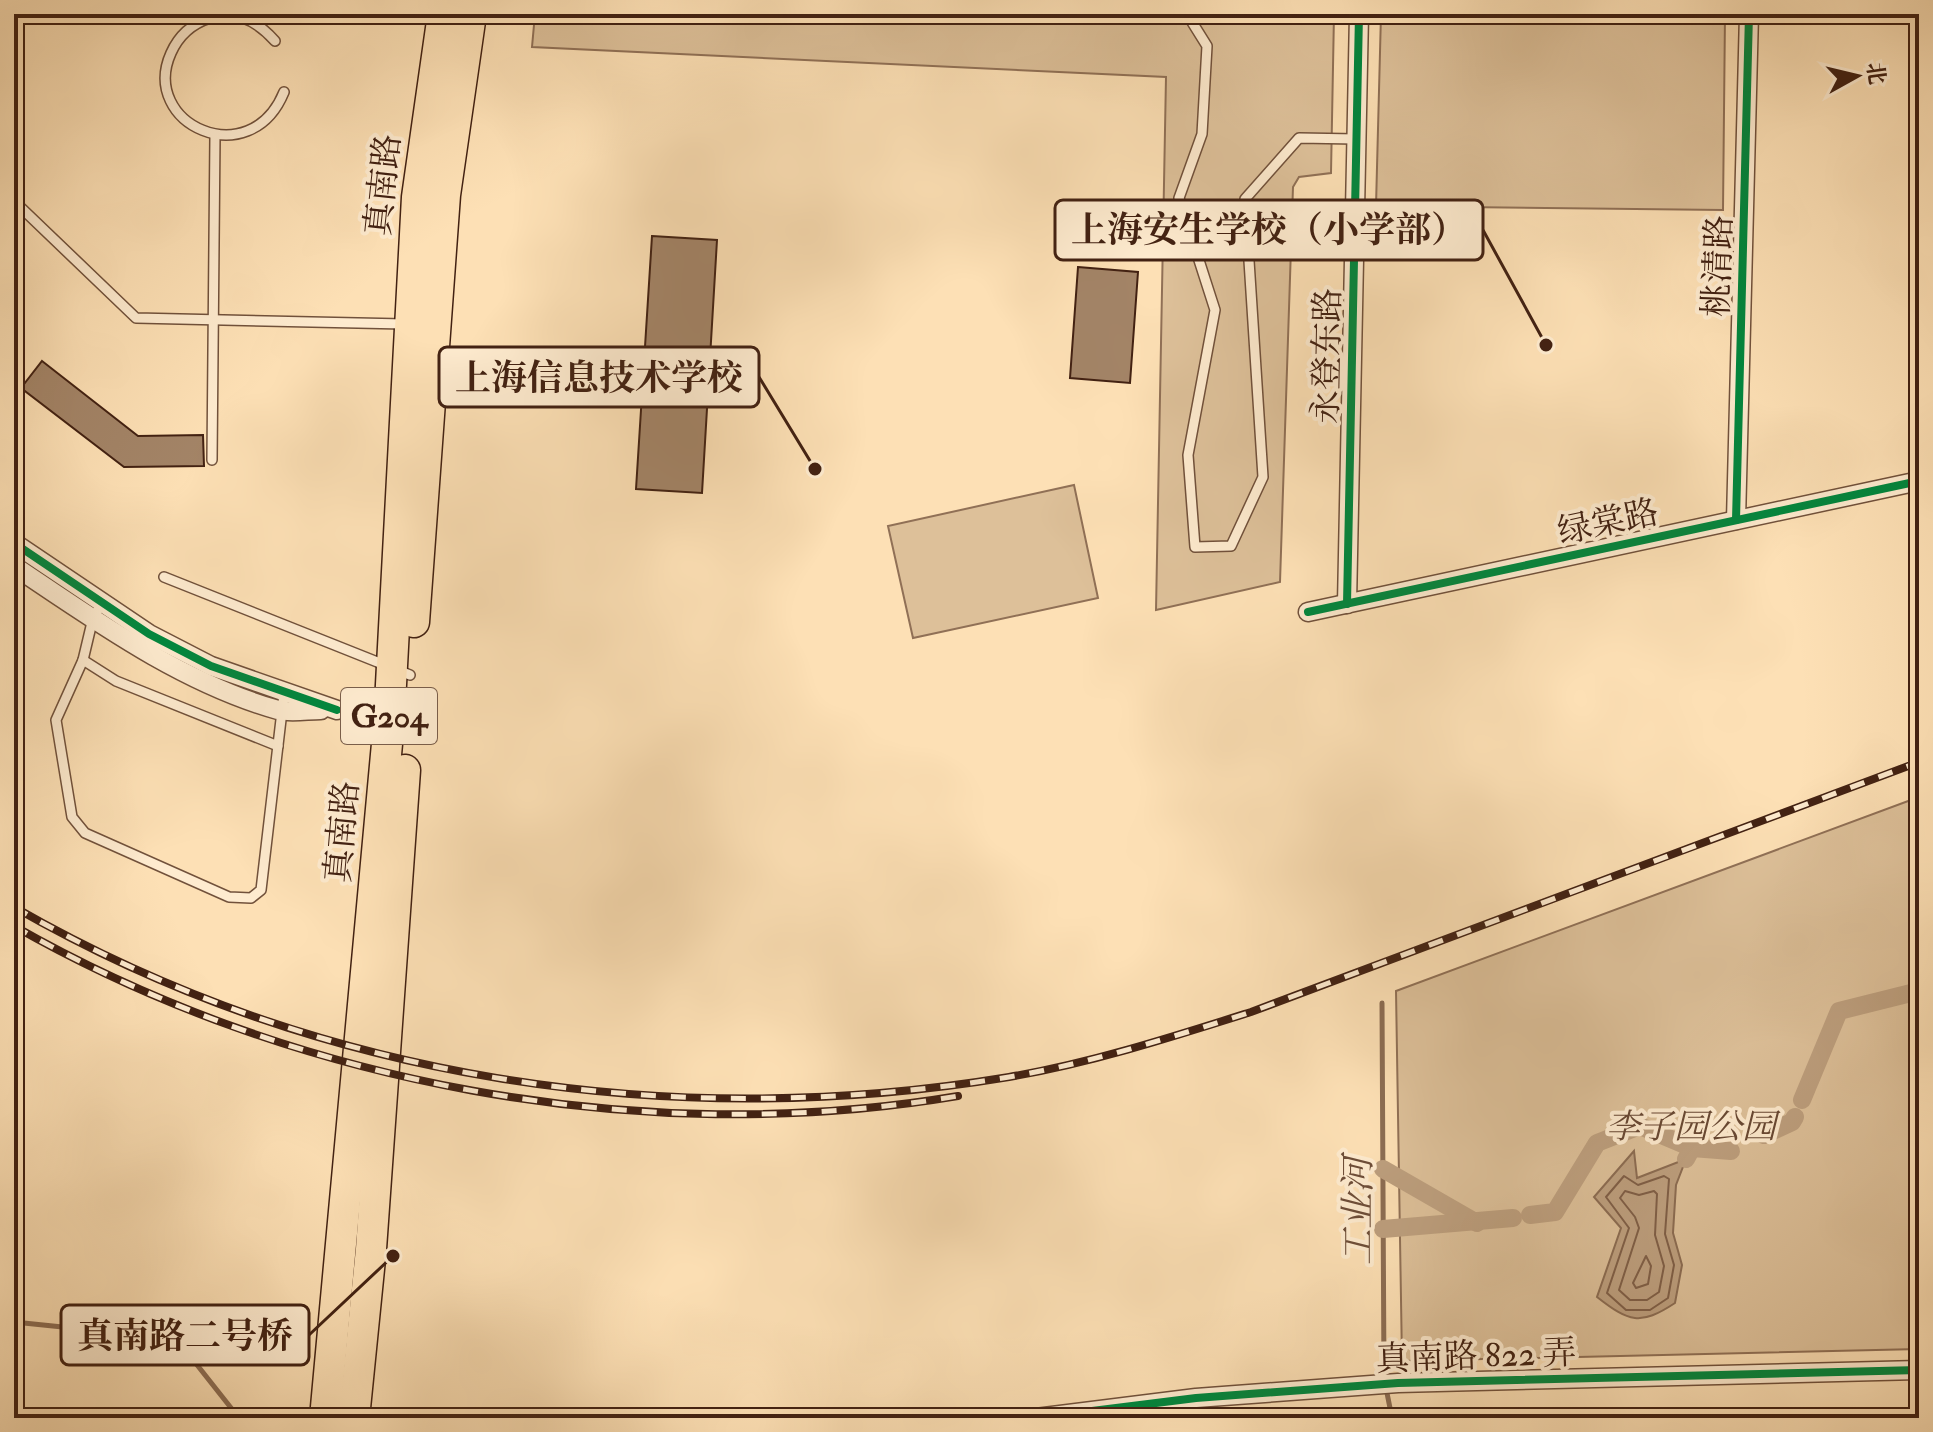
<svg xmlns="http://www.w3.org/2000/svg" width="1933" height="1432" font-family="'IM FELL Double Pica','Noto Serif SC',serif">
<rect width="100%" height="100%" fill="#fde0b5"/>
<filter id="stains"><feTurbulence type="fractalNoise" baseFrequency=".0025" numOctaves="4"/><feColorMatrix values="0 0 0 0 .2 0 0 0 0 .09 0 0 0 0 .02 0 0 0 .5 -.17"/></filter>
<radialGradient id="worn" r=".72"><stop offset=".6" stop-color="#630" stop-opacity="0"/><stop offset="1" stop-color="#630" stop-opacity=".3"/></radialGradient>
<g fill="#ddc099" stroke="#907056" stroke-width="2">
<polygon points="535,14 1334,14 1331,173 1299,177 1293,187 1280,582 1156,610 1166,77 532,47"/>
<polygon points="1381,14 1725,14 1723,210 1376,206"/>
<polygon points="1074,485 1098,598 913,638 888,526"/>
<polygon points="1919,797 1919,1349 1402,1361 1396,991"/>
</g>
<path fill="#bd9f7e" stroke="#8c6d53" stroke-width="2" d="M1634 1151 1637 1178 1686 1159 1676 1185 1673 1233 1682 1265 1675 1303C1640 1326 1629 1322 1597 1297L1621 1228 1594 1197Z"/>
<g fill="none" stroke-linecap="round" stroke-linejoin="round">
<g stroke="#806048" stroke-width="2">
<polygon points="1624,1176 1638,1185 1664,1176 1669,1179 1665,1234 1674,1265 1668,1298 1650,1310 1626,1310 1607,1293 1629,1228 1606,1197"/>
<polygon points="1625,1191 1639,1195 1654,1191 1657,1194 1655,1235 1664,1266 1659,1292 1647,1300 1630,1300 1619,1290 1639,1228 1635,1217 1620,1198"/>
<polygon points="1646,1256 1651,1266 1648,1284 1636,1288 1633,1283"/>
</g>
<g stroke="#8c6d53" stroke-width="5">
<polyline points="1382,1003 1384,1378"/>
<polyline points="14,1322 140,1335 190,1356 239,1418"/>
<polyline points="1386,1388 1392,1418"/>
</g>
<g stroke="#bd9f7e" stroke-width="18">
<polyline points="1802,1100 1839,1011 1919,991"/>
<polyline points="1764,1135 1792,1122 1795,1117"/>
<polyline points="1692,1148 1731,1151"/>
<polyline points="1383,1169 1477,1223"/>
<polyline points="1530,1215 1555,1212 1597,1143 1640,1126 1692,1148 1686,1159"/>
<polyline points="1383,1229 1513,1218"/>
</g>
</g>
<g fill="#a38467" stroke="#422112" stroke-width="2">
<polygon points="652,236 717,240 702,493 636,489"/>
<polygon points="1078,267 1138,272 1130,383 1070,378"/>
<polygon points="42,361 138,436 203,435 204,466 124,467 21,388"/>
</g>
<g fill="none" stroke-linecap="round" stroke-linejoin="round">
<g stroke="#71513b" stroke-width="12">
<g id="lane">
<polyline points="1187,14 1207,46 1202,134 1179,198 1215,310 1188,455 1195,547 1231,546 1263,477 1245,199 1299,138 1356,139"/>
<path d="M275 41C258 22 236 9 210 18 191 24 179 35 171 53 139 124 250 175 284 92"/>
<polyline points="14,201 136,318 404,324"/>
<polyline points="212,460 215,135"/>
<polyline points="164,577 410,675"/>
<polyline points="102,603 93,618 83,660 56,720 72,817 85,833 229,897 251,898 261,890 284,694"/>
<polyline points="83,660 116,681 278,746"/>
<polyline points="337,710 408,724"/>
</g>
</g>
<g stroke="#71513b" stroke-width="21">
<g id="street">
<polyline points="1736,520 1749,14"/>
<polyline points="14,543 149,634 211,666 337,710"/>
<path d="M14 566C96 621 182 683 278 710 291 713 308 710 321 710"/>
<polyline points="1347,604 1359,14"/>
<polyline points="1308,612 1919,481"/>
<polyline points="1036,1418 1196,1398 1398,1383 1919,1370"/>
</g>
</g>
<g stroke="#422112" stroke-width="33">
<g id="primary">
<polyline points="414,622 445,195 471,14"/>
<polyline points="325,1418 389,722 417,197 443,14"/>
<polyline points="354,1418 371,1249 405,770"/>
</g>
</g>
<use href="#lane" stroke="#feebcf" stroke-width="9"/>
<use href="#street" stroke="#feebcf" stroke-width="18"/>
<use href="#primary" stroke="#fde0b5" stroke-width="30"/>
<g stroke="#422112" stroke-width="8">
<g id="rail">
<path d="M14 907C315 1080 668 1133 1009 1077 1091 1063 1172 1037 1251 1012L1919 762"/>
<path d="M14 926C293 1085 641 1149 958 1096"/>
</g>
</g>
<use href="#rail" stroke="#feebcf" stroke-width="5" stroke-dasharray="15" stroke-linecap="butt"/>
<g stroke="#feebcf" stroke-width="13">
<g id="cycleway">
<polyline points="1736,520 1749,14"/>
<polyline points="14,543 149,634 211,666 337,710"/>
<polyline points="1347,604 1359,14"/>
<polyline points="1308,612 1919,481"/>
<polyline points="1036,1418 1196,1398 1398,1383 1919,1370"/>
</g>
</g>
<use href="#cycleway" stroke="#00873e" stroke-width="8"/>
</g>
<g text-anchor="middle" stroke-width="8" stroke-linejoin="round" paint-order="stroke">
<rect fill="#feebcf" stroke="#7a5e4b" stroke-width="2" x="341" y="688" width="96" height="56" rx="6"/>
<g font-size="32" font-weight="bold" fill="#422112">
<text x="389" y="727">G204</text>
</g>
<g font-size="34" fill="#422112" stroke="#feebcf">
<text transform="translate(382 185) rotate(-84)" y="12">真南路</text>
<text transform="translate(1717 266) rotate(-88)" y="12">桃清路</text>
<text transform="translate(1326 356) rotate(-89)" y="12">永登东路</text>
<text transform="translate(1608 521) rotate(-12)" y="12">绿棠路</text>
<text transform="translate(341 832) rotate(-85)" y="12">真南路</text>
<text transform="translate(1476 1355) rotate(-2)" y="12">真南路 822 弄</text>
</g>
<g font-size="34" font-style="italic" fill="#694934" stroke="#feebcf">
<text x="1691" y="1138">李子园公园</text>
</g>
<g font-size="36" font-style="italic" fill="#6d4d38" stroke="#feebcf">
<text transform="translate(1357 1211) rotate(-90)" y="13">工业河</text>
</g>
</g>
<path fill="none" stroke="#422112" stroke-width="3" d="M1546 345L1483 230M815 469L759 377M393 1256L309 1335"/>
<g fill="#422112" stroke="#feebcf" stroke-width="3">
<circle cx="1546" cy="345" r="8"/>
<circle cx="815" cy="469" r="8"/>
<circle cx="393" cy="1256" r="8"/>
</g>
<g fill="#feebcf" stroke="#422112" stroke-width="3">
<rect x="1055" y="200" width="428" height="60" rx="8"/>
<rect x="439" y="347" width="320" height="60" rx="8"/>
<rect x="61" y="1305" width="248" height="60" rx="8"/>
</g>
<g font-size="36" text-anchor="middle" font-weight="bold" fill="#422112">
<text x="1269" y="242">上海安生学校（小学部）</text>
<text x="599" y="390">上海信息技术学校</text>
<text x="185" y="1348">真南路二号桥</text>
</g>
<rect width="1933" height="1432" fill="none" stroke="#fde0b5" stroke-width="48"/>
<rect x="16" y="16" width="1901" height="1400" fill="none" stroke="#422112" stroke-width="4"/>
<rect x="24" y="24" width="1885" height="1384" fill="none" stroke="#422112" stroke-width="2"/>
<g transform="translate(1857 76) rotate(82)" stroke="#feebcf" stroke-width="6" paint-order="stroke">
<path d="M0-6L14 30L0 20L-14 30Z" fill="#422112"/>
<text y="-12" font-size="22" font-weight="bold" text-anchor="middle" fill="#422112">北</text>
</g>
<rect width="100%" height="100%" filter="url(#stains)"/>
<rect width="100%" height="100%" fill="url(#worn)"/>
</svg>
